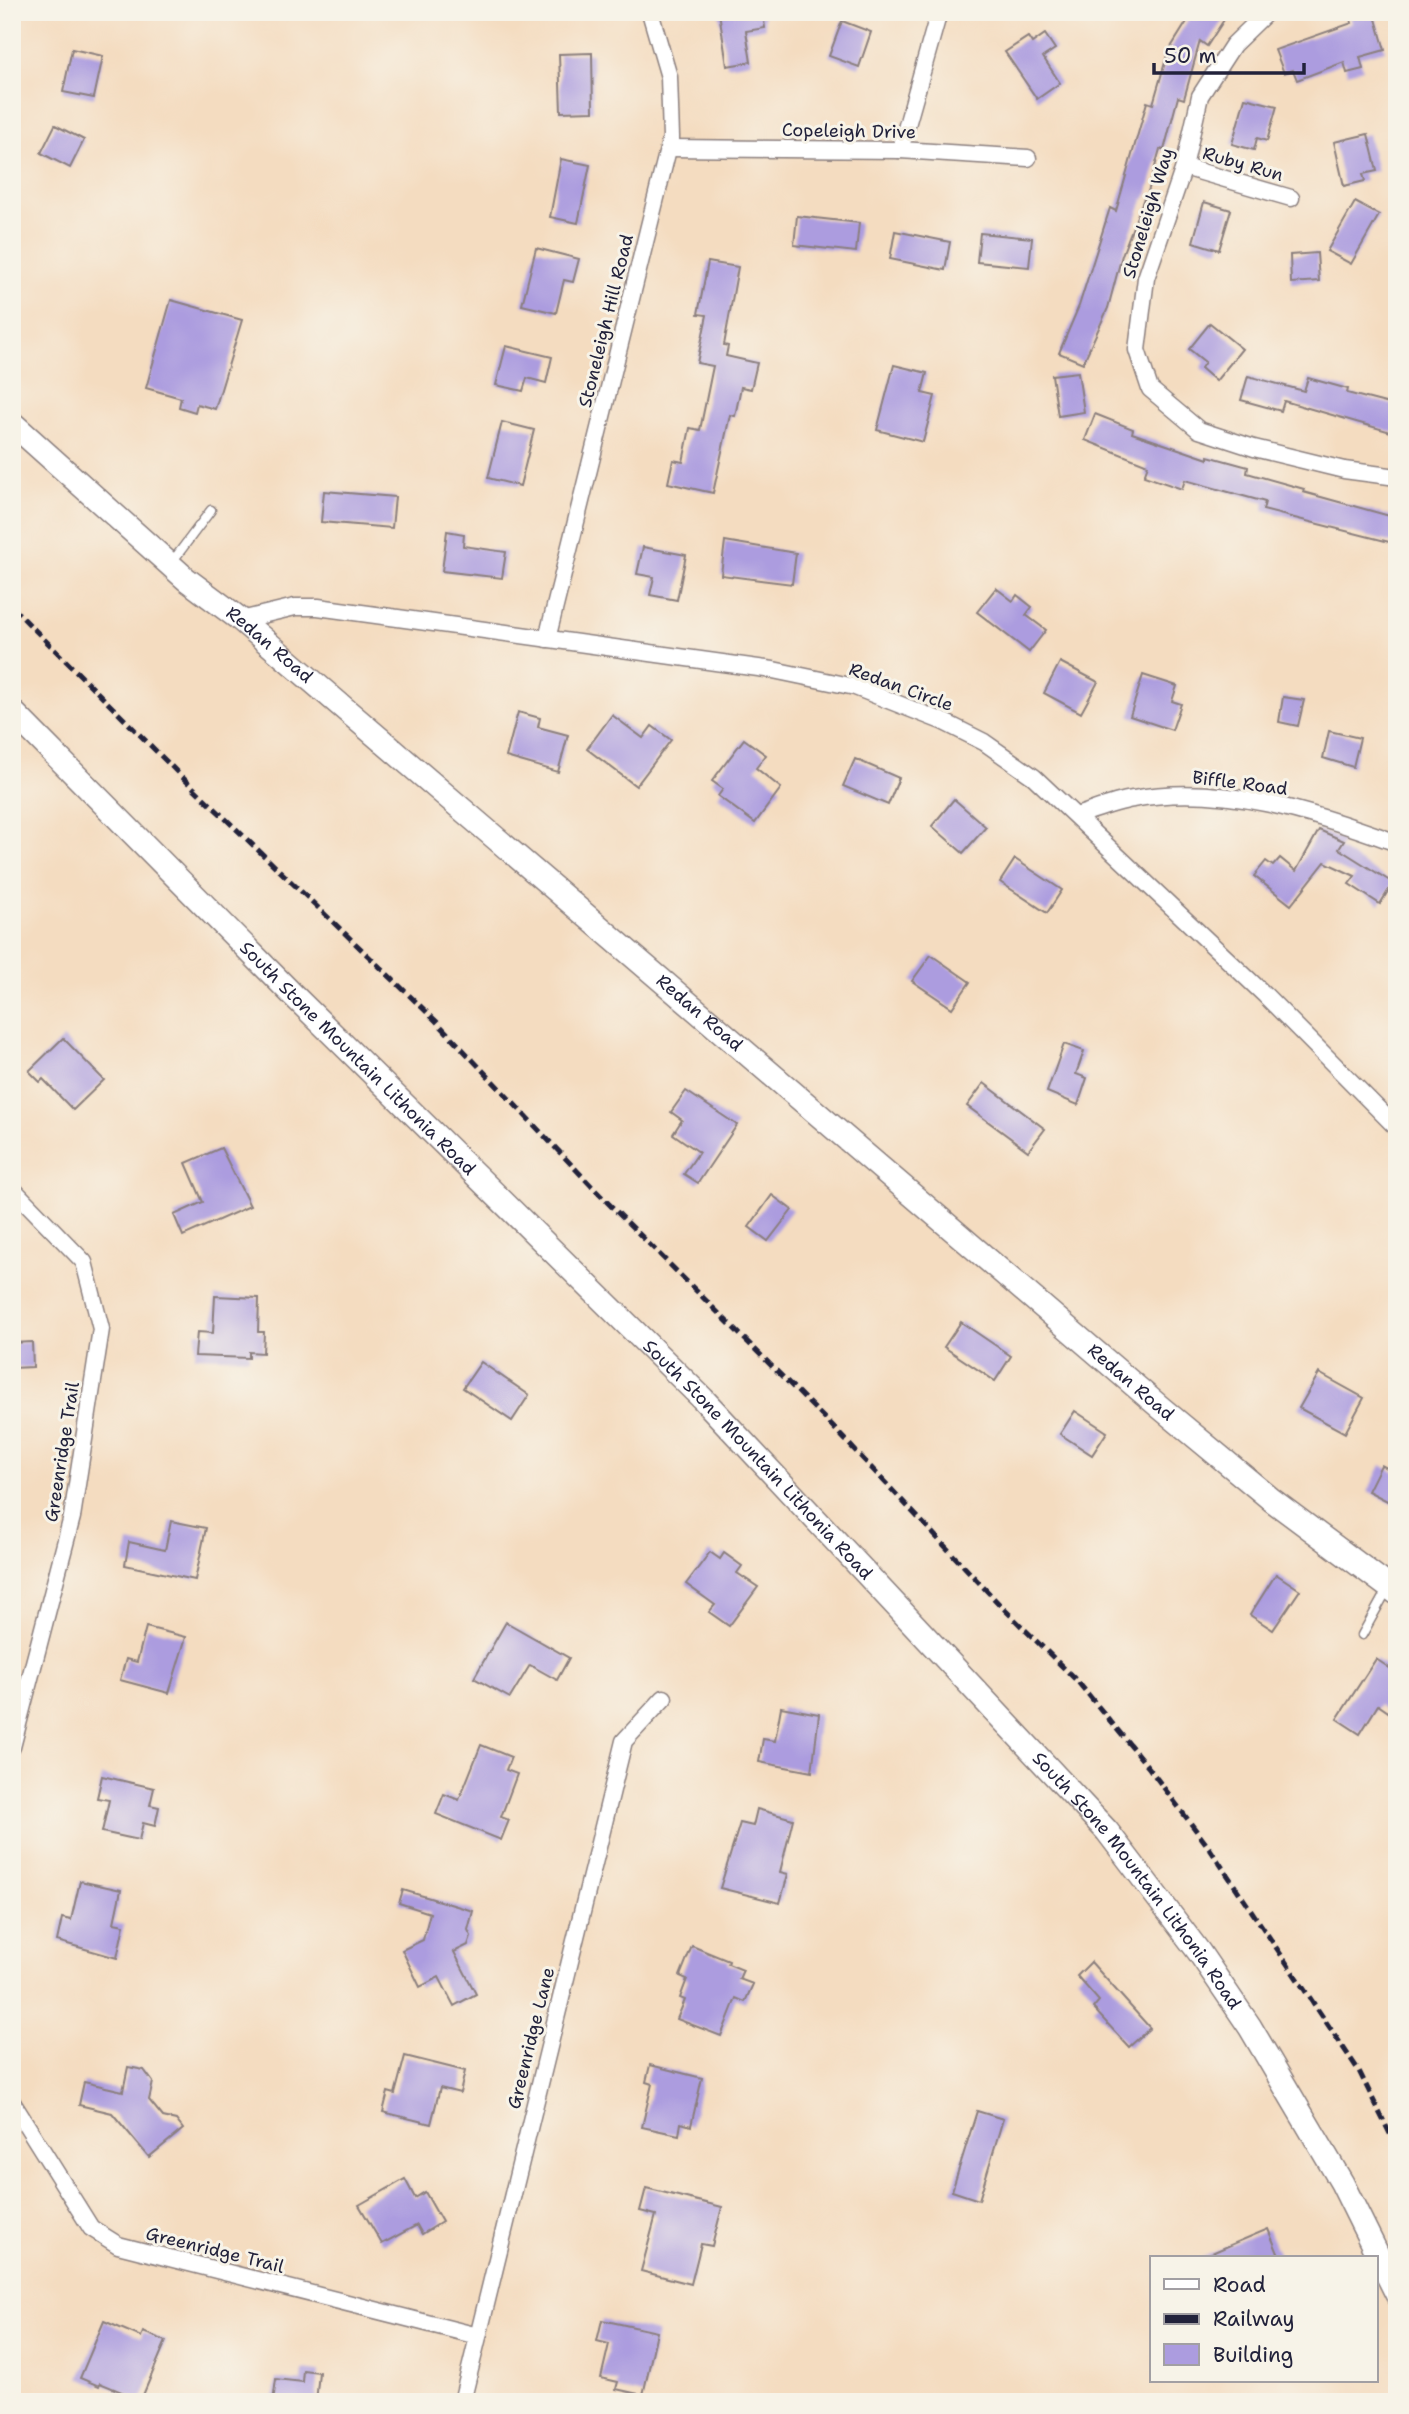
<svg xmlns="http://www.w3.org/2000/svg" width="1409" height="2414" font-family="'Shantell Sans',sans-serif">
<rect width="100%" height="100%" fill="#f7f3e8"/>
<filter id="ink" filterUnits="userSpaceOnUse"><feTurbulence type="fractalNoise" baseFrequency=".0143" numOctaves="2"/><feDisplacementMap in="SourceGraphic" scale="14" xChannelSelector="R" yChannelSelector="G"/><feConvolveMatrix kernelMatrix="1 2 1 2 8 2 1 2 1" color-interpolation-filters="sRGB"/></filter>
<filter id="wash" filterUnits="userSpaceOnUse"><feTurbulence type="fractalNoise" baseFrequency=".00686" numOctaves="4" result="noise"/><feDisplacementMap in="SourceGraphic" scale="28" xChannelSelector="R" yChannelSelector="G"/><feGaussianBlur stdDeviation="1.57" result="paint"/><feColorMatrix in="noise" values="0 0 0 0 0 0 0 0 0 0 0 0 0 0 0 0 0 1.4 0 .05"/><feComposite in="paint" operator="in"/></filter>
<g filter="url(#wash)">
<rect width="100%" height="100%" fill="#f4dcc0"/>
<g id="blocks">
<g fill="#ac9cdf">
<polygon points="719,12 763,12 765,28 746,31 751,62 727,66"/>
<polygon points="1193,12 1229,12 1207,46 1200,41 1184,99 1178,97 1164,150 1160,149 1146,199 1144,198 1122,255 1108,308 1083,363 1059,353 1079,306 1110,208 1116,211 1147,102 1153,104 1168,52"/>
<polygon points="1361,12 1374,12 1385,50 1360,57 1363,69 1347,73 1344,62 1297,80 1293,70 1284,73 1275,50 1352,23 1349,15"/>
<polygon points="842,21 871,32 859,67 829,56"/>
<polygon points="1045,34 1055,49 1043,57 1060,83 1037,99 1005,52 1028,37 1032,43"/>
<polygon points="72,49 103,56 94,98 63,92"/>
<polygon points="592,53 593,111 561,112 559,54"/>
<polygon points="1245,98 1277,106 1267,141 1257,138 1254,150 1232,144"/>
<polygon points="55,125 84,140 70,168 41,153"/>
<polygon points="1368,134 1377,171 1363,174 1365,181 1344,186 1334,142"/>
<polygon points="561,159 590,165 578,223 550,217"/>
<polygon points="1204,202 1231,210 1219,250 1193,242"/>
<polygon points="1355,202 1379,215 1351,264 1327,251"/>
<polygon points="797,216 859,223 856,252 794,245"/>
<polygon points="895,231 950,242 945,270 890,259"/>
<polygon points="980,233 1032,238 1029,267 977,262"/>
<polygon points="536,248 579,259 573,282 564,280 556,313 522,305"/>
<polygon points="1317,253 1319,281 1291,283 1290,255"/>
<polygon points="708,262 738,267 724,345 728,346 726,356 757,363 751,389 741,387 735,416 730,415 713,493 668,483 673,460 683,462 690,428 700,430 713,366 697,363 707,315 698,314"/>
<polygon points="171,300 242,320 215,409 197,404 195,412 179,407 181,398 146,388"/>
<polygon points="1210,323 1242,349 1216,381 1201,368 1205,362 1189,349"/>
<polygon points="506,346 552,357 546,383 527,378 523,391 496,385"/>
<polygon points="894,365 927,373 922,393 935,396 923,442 877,430"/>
<polygon points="1078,372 1084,412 1058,416 1052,375"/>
<polygon points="1248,376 1304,391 1308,378 1348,389 1347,393 1397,406 1394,433 1284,401 1281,411 1241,400"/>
<polygon points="1095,414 1133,429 1132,433 1208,459 1208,456 1248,467 1247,473 1304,489 1303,492 1397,518 1397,544 1263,510 1265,502 1185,480 1182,489 1144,476 1148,465 1085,440"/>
<polygon points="502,422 534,430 520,486 488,478"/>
<polygon points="324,491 395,497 392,528 321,522"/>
<polygon points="447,531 464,534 463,546 506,552 502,578 442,571"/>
<polygon points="725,541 796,553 792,584 721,575"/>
<polygon points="643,547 686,555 677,600 650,595 654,577 637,574"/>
<polygon points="996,588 1013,601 1017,595 1032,607 1026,615 1046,630 1029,652 977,612"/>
<polygon points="1060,662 1098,682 1081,713 1044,693"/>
<polygon points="1143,675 1177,686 1172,701 1181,704 1172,730 1130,716"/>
<polygon points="1283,697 1304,700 1298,726 1279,722"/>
<polygon points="518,712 540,718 538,727 568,735 558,772 506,757"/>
<polygon points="612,715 643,738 652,726 671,740 636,786 587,749"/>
<polygon points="1329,731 1360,738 1353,767 1323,758"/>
<polygon points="744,739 766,755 756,768 781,788 755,823 718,796 723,789 712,781"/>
<polygon points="855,759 899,778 888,805 843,786"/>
<polygon points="954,799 986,827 963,853 932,826"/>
<polygon points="1319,830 1344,841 1339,849 1393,883 1380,904 1349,884 1355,876 1325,862 1291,905 1254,876 1266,861 1273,866 1280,858 1296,871"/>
<polygon points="1015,859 1062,890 1047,913 1000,882"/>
<polygon points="931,955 970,982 952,1008 912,981"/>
<polygon points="63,1038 104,1080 73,1110 43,1079 40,1082 29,1071"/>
<polygon points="1064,1044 1084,1051 1076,1074 1087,1078 1078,1105 1047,1092"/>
<polygon points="984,1083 1045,1129 1028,1151 967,1106"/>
<polygon points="686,1091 737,1125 698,1183 684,1174 699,1152 673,1134 682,1120 671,1112"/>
<polygon points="221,1148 250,1206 183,1236 174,1215 203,1202 186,1163"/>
<polygon points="772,1195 792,1210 768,1241 749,1227"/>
<polygon points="215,1296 259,1298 258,1332 264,1332 263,1353 249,1352 249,1358 195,1356 197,1332 213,1333"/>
<polygon points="961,1322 1011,1356 995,1381 944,1347"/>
<polygon points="32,1342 33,1367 12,1368 12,1343"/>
<polygon points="481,1362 529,1395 512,1421 463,1388"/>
<polygon points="1319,1373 1364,1398 1345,1433 1299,1408"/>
<polygon points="1075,1411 1107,1432 1092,1455 1060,1434"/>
<polygon points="1381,1465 1397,1473 1397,1506 1368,1491"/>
<polygon points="171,1521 206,1528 195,1580 125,1565 129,1542 165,1550"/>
<polygon points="710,1552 720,1559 724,1553 742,1566 737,1573 758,1587 729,1626 709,1612 715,1605 686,1584"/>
<polygon points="1276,1574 1300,1590 1273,1630 1250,1615"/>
<polygon points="506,1622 569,1658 557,1680 530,1665 510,1698 474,1678"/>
<polygon points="146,1627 186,1637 169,1693 120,1680 126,1659 137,1662"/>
<polygon points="1376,1659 1397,1673 1397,1718 1378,1705 1360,1734 1337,1719"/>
<polygon points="781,1707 819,1714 812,1772 759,1762 763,1739 775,1741"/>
<polygon points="481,1745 511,1757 506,1770 517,1774 501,1817 509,1820 501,1840 436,1814 444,1794 459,1800"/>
<polygon points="102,1776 154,1788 150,1805 159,1807 155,1826 143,1823 139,1840 102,1832 109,1800 97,1798"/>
<polygon points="757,1809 793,1819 780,1872 788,1874 780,1903 720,1888 740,1823 753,1826"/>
<polygon points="80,1881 121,1890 114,1923 124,1925 117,1958 57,1941 62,1918 71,1920"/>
<polygon points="403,1890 473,1911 468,1930 471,1936 468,1945 454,1952 476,1994 454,2006 439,1977 420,1987 402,1950 423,1940 430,1913 399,1903"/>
<polygon points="692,1946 729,1961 728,1964 743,1970 739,1979 753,1984 745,2002 736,1998 721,2036 677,2019 685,2000 680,1998 687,1979 680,1976"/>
<polygon points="1091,1962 1150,2028 1129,2047 1093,2008 1099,2001 1077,1976"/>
<polygon points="405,2056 465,2071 460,2093 440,2088 431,2124 383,2112 388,2092 395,2094"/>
<polygon points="650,2065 702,2078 691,2126 681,2123 679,2135 642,2127 652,2084 646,2082"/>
<polygon points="128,2067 144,2070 153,2082 149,2100 163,2117 176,2120 183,2129 149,2157 112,2113 79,2105 84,2082 123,2091"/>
<polygon points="977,2111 1003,2119 979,2200 952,2191"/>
<polygon points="405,2179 415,2198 425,2192 442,2222 422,2234 417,2225 382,2244 359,2205"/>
<polygon points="646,2188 722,2207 712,2246 701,2244 691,2284 641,2271 656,2215 640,2211"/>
<polygon points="1268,2229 1280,2258 1200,2258"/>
<polygon points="602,2320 657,2332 643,2395 616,2389 618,2382 601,2378 609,2344 597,2341"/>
<polygon points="104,2321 141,2337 143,2332 166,2341 141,2400 100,2383 99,2386 80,2378"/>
<polygon points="303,2370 319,2372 316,2402 273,2402 276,2379 302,2382"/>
</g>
</g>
</g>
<g filter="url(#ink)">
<use href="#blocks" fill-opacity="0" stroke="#8b7f7e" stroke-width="2"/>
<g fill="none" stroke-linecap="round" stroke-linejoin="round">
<g stroke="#8b7f7e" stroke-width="11">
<g id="lane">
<polyline points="172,562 211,510"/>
<polyline points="1362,1635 1387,1590"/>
</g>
</g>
<g stroke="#8b7f7e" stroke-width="19">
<g id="street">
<polyline points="1267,12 1233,45 1200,96 1184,167 1146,278 1137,350 1150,389 1199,430 1254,448 1344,470 1397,477"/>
<polyline points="669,148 900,150 1028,158"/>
<polyline points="900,150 939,12"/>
<polyline points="1184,167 1291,198"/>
<polyline points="241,620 295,607 318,607 773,670 855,687 944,722 984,742 1034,777 1265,995 1397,1128"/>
<polyline points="547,639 671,137 669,77 650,12"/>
<path d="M1076 816C1095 810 1114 802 1133 799 1222 782 1315 813 1397 843"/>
<polyline points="12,1188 84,1262 101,1329 72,1517 12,1747"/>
<polyline points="12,2102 91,2228 118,2245 478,2336"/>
<polyline points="462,2402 624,1741 664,1698"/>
</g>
</g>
<g stroke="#8b7f7e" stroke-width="26">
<g id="secondary">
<path id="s1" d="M12 423 186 579 241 620 1161 1408 1272 1500 1397 1593"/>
<path id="s2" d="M12 711 293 995 703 1399 1107 1831 1199 1952 1250 2027 1342 2183 1397 2294"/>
</g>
</g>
<use href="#lane" stroke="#fff" stroke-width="8"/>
<use href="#street" stroke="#fff" stroke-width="16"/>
<use href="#secondary" stroke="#fff" stroke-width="23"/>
<polyline stroke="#22223b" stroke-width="5" stroke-dasharray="10 5" stroke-linecap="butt" points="12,607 179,774 436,1021 600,1195 834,1428 1002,1607 1078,1682 1149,1768 1210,1849 1359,2071 1397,2148"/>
</g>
</g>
<g text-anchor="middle" stroke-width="6" stroke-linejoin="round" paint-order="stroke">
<g font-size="18" fill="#22223b" stroke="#f7f3e8">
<text transform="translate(849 131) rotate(1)" y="6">Copeleigh Drive</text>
<text transform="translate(1243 164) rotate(16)" y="6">Ruby Run</text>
<text transform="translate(1148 213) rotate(-73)" y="6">Stoneleigh Way</text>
<text transform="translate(606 321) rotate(-76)" y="6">Stoneleigh Hill Road</text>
<text dy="6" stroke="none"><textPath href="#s1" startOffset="340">Redan Road</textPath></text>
<text transform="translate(901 687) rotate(20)" y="6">Redan Circle</text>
<text transform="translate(1240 783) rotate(7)" y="6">Biffle Road</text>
<text dy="6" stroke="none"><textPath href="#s1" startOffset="906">Redan Road</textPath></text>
<text dy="6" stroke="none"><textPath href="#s2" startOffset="490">South Stone Mountain Lithonia Road</textPath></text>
<text dy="6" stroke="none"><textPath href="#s1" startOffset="1474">Redan Road</textPath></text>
<text transform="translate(62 1452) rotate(-81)" y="6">Greenridge Trail</text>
<text dy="6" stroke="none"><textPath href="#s2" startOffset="1057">South Stone Mountain Lithonia Road</textPath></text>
<text dy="6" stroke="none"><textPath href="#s2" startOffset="1624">South Stone Mountain Lithonia Road</textPath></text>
<text transform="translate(531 2038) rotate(-76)" y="6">Greenridge Lane</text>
<text transform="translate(215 2250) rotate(14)" y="6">Greenridge Trail</text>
</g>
</g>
<rect width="1409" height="2414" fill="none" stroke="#f7f3e8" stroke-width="42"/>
<rect x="1150" y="2256" width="228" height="126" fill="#f7f3e8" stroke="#a29fa3" stroke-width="2"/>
<rect x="1164" y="2279" width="35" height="10" fill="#ffffff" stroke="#a29fa3" stroke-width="2"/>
<text x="1213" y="2292" font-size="21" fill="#22223b">Road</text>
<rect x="1164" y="2314" width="35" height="10" fill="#22223b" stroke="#a29fa3" stroke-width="2"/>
<text x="1213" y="2326" font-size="21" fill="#22223b">Railway</text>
<rect x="1164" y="2344" width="35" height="21" fill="#ac9cdf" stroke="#a29fa3" stroke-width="2"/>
<text x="1213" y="2362" font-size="21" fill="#22223b">Building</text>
<path d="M1154 63v10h150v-10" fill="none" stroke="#22223b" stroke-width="3.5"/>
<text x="1164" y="63" font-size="21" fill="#22223b" stroke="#f7f3e8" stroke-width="5" paint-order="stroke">50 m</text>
</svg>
